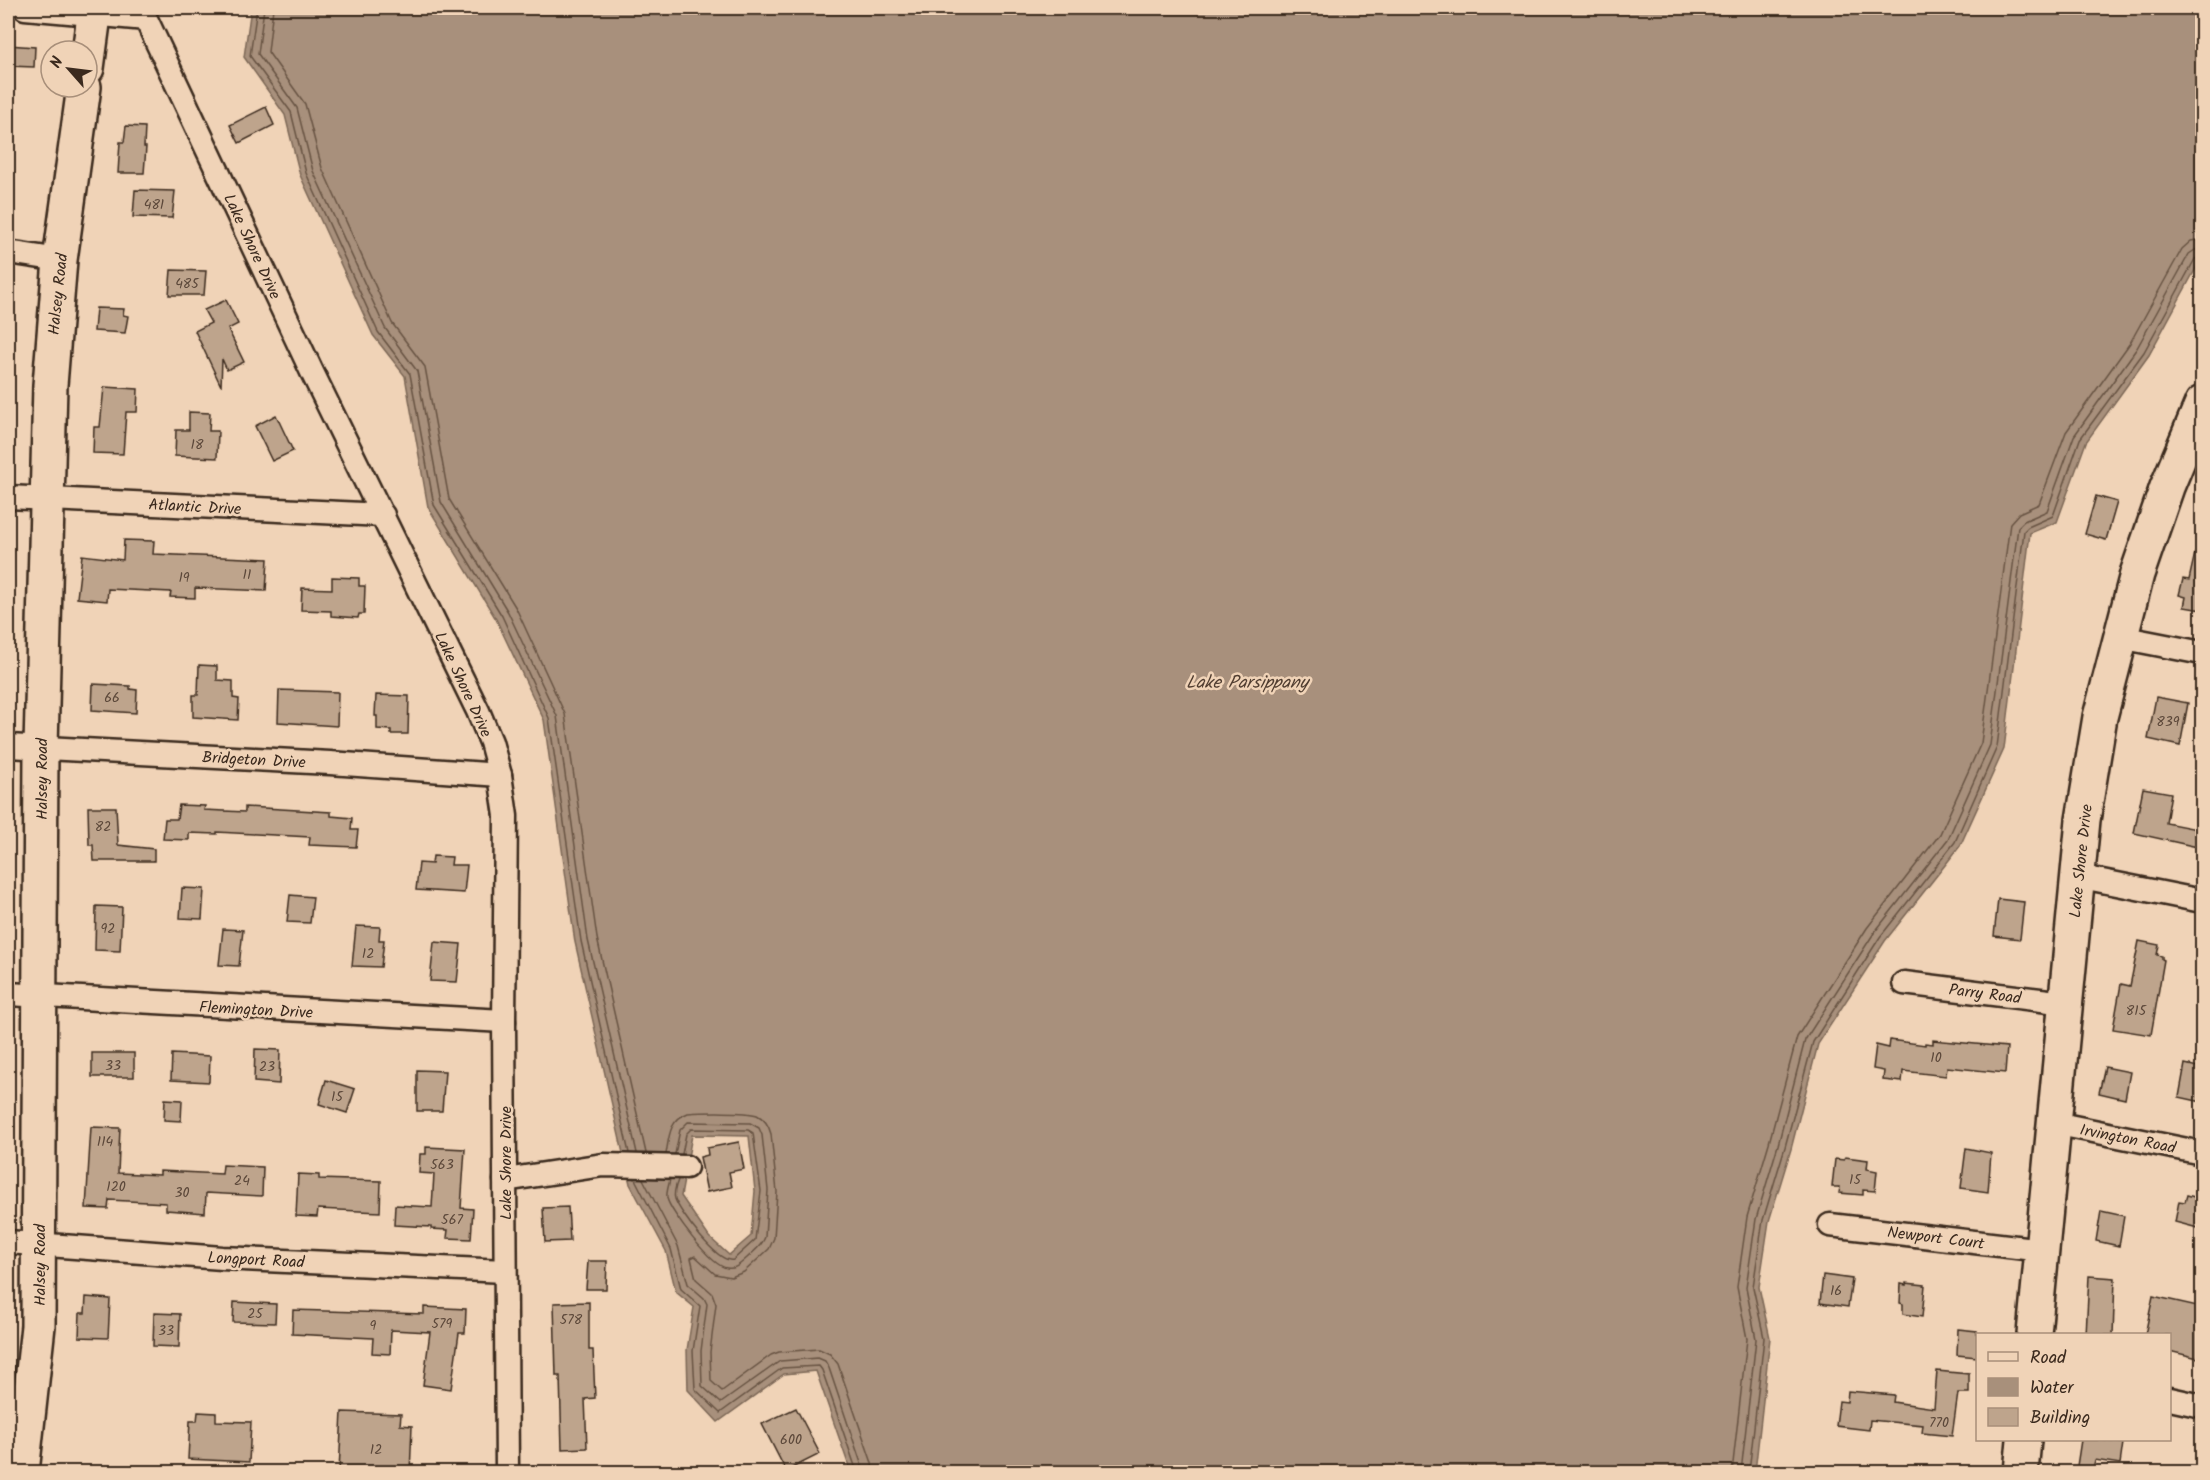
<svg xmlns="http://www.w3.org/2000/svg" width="2210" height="1480" font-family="Kalam,sans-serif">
<rect width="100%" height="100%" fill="#f0d3b7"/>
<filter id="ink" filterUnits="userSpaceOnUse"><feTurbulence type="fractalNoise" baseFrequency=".0167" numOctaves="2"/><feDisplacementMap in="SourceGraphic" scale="12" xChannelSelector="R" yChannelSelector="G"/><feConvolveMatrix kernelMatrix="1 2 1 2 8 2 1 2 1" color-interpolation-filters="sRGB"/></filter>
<g filter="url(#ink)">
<path fill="#a8907b" stroke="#7c6756" stroke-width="1.5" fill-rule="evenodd" d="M251 8H2202V257L2149 355 2086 442 2057 522 2030 533 2004 749 1960 846 1885 941 1818 1044 1791 1149 1769 1221 1759 1287 1770 1338 1755 1472H851L816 1371 784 1374 718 1422 688 1390 687 1350 694 1307 676 1292 666 1251 630 1184 575 942 544 720 496 619 428 507 405 376 373 335 300 175 285 115 244 57ZM692 1135 749 1136 755 1191 751 1236 729 1255 709 1237 681 1196Z"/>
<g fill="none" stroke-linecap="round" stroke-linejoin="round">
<g stroke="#675343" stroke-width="1.5">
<polyline points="257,8 250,56 291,112 306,173 378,332 410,374 434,505 502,616 549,718 581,941 629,1153"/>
<polyline points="264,8 258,54 297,108 313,171 385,328 417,371 441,502 508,612 557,716 588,940 637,1153"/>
<polyline points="273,8 268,52 305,104 322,168 392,323 425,367 449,499 516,608 565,714 597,938 646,1153"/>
<path d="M666 1154C669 1137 669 1120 688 1113 701 1112 746 1111 757 1115 765 1119 769 1126 771 1134L777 1192 774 1238 769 1249 744 1272 731 1277 715 1274 695 1256 691 1258 696 1279 712 1293 716 1304 710 1352 711 1381 722 1391 771 1355 779 1352 819 1349 830 1354 838 1364 872 1463 873 1472"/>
<polyline points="635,1179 671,1249 681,1289 700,1306 693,1351 695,1389 720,1413 782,1368 819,1366 822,1370 857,1472"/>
<polyline points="643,1179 678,1246 688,1284 704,1298 707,1304 701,1351 702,1386 721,1403 780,1361 818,1358 825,1361 829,1368 864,1472"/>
<path d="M670 1179C669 1185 666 1192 667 1198 670 1212 712 1267 727 1268 735 1270 741 1263 747 1258 754 1251 762 1246 765 1237L768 1190 762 1135 759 1128 750 1123 688 1122 680 1130 675 1154"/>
<path d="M678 1180C676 1185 673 1193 675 1199 680 1213 718 1264 733 1260L755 1240 761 1191 753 1133 748 1130 691 1129 686 1134 682 1154"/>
<polyline points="1732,1472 1747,1339 1737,1287 1747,1217 1769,1143 1797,1037 1867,928 1940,834 1981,743 2010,523 2019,513 2039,504 2066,432 2130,343 2182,249 2191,241 2202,239"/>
<polyline points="1741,1472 1756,1339 1746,1287 1756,1219 1778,1145 1805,1040 1874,933 1948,839 1990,745 2018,527 2024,521 2047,511 2074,436 2137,348 2189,254 2195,250 2202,248"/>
<polyline points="1749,1472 1764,1338 1753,1287 1763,1220 1785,1147 1813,1042 1880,937 1955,842 1997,747 2024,531 2028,527 2053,516 2080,439 2144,352 2195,259 2202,256"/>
</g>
</g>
<g fill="#bea48c" stroke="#3b2a1e" stroke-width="1.5">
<polygon points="8,45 35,47 34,67 8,66"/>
<polygon points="266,107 274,125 239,143 230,125"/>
<polygon points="126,126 145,127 144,147 146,147 144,173 118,173 120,142 124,142"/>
<polygon points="135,190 175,191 172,218 133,217"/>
<polygon points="171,270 206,271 204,295 169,295"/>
<polygon points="226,300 238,324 228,329 244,362 227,370 222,359 221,386 195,331 211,323 204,310"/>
<polygon points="96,308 124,309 123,315 128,316 125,333 94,331"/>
<polygon points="104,387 138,389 137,412 126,412 123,454 93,453 94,427 100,427"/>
<polygon points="189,412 210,413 209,431 218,431 217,458 175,456 176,430 189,430"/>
<polygon points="276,415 293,451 272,461 255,426"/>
<polygon points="2096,496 2117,502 2106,540 2085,534"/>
<polygon points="124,540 154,541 153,554 268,559 266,591 195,588 195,598 170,597 171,592 108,589 107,601 77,598 82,555 123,560"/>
<polygon points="2195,553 2202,554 2202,610 2184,607 2186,597 2179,595 2183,579 2189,580"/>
<polygon points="332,577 359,578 359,586 365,586 364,614 359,614 358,618 331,616 331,611 301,610 302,588 332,589"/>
<polygon points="199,665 217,666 217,680 233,681 233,698 239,699 238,720 193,717 193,695 198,695"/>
<polygon points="93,684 130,686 130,689 137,690 136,713 92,710"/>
<polygon points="279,690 338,692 337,726 278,722"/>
<polygon points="376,695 409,696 408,734 391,734 391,730 377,729 377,716 375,716"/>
<polygon points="2156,697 2188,703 2180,746 2148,739"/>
<polygon points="2143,788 2171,793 2166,823 2202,830 2202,848 2134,833"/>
<polygon points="179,805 205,806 204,810 245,812 245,807 331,812 331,816 352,818 351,830 358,830 356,847 309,845 310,837 217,832 217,834 189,833 189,840 163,839 165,819 177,819"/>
<polygon points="88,807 116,807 118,845 154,849 154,861 94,861 93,845 89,845"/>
<polygon points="433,856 452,857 451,865 467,865 464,893 416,890 419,863 432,864"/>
<polygon points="182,888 204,889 202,919 180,918"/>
<polygon points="290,895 313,897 310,923 287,922"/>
<polygon points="1998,899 2024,902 2020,939 1994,936"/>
<polygon points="96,906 122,907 120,951 95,950"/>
<polygon points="356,926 380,927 379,940 384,940 381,967 352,966"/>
<polygon points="223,929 243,930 239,966 219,965"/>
<polygon points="2139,941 2159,945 2157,955 2162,956 2162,959 2164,960 2151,1035 2113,1029 2121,984 2130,986"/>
<polygon points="434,942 461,944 457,982 430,981"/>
<polygon points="1890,1040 1925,1045 1925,1043 1933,1044 1933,1040 2007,1047 2005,1073 1947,1067 1946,1076 1903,1071 1902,1082 1883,1080 1884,1071 1873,1069 1876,1045 1889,1048"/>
<polygon points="255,1049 280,1050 279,1084 254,1082"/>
<rect x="92" y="1053" width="42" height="24"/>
<polygon points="172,1054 210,1056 209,1082 171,1080"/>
<polygon points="2185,1064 2202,1068 2202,1102 2179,1097"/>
<polygon points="2105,1067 2130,1072 2125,1099 2099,1093"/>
<polygon points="417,1070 445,1071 442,1111 417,1111"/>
<polygon points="326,1080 355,1089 347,1113 319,1104"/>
<polygon points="165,1099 182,1100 181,1121 164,1120"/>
<polygon points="91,1127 120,1128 118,1173 160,1175 160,1171 222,1174 223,1165 263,1167 262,1196 206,1193 205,1213 166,1210 166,1203 109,1200 108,1209 86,1208"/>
<polygon points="739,1142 744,1169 729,1172 732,1187 707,1192 700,1157 708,1155 707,1148"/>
<polygon points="426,1147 465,1149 461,1208 473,1209 471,1239 447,1238 448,1230 431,1229 431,1227 394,1225 395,1205 432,1207 434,1174 419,1173 420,1154 426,1154"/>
<polygon points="1966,1148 1991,1153 1988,1192 1961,1188"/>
<polygon points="1845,1157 1868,1160 1867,1169 1877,1171 1875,1191 1863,1190 1863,1195 1839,1193 1840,1187 1832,1187 1835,1159 1844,1160"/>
<polygon points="298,1174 319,1175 319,1179 381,1181 380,1212 318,1209 317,1217 296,1216"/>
<polygon points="2187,1195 2202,1199 2202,1212 2198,1228 2175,1222 2179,1201 2185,1202"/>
<polygon points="568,1207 570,1241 545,1242 543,1208"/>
<polygon points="2101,1211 2124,1216 2119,1246 2096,1241"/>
<polygon points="588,1261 607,1261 606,1289 586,1289"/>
<polygon points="1823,1275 1852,1279 1848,1307 1820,1303"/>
<polygon points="2089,1276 2115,1278 2113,1335 2086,1335"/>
<polygon points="1906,1283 1925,1285 1922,1317 1903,1314 1903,1304 1900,1303 1901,1284 1906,1285"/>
<polygon points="2153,1296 2202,1307 2202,1359 2169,1351 2169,1335 2145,1335"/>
<polygon points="86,1297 110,1299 108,1338 79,1337 80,1313 85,1313"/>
<polygon points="234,1302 276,1304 275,1323 233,1322"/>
<polygon points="589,1302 589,1350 593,1350 595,1398 585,1399 587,1448 562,1449 560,1376 556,1376 554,1303"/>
<polygon points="424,1307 466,1309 465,1333 459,1333 451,1389 423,1385 430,1332 391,1330 390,1354 372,1353 373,1338 292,1334 293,1310 424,1314"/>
<polygon points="154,1313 180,1314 179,1347 153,1346"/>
<polygon points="1958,1329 1977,1331 1977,1357 1957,1355"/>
<polygon points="1937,1371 1969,1374 1969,1393 1958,1393 1952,1436 1922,1433 1923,1425 1870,1420 1869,1430 1836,1426 1839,1401 1847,1402 1848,1391 1894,1395 1893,1402 1934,1408"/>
<polygon points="796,1408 820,1454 786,1471 762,1424"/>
<polygon points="198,1412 216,1413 216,1421 251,1422 249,1462 188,1459 190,1421 197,1421"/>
<polygon points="342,1412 401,1414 400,1425 412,1426 410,1473 339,1471"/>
<polygon points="2081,1440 2102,1440 2123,1443 2120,1464 2095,1460 2093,1469 2077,1466"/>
</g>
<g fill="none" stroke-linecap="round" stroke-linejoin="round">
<g stroke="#3b2a1e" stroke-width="27">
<g id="street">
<polyline points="25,8 146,19 312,372 478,711 491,742 500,775 506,816 504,1021 507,1472"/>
<polyline points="8,252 60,260"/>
<polyline points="8,497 383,515"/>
<polyline points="2120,637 2202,653"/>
<polyline points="8,746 330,763 500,775"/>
<polyline points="2077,876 2202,901"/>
<polyline points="1904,983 2065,1003"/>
<polyline points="8,994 504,1021"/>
<polyline points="2054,1123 2202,1153"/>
<polyline points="505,1180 603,1165 686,1167"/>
<polyline points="1830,1225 2042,1250"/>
<polyline points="8,1242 222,1258 505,1271"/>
<polyline points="2170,1399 2202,1406"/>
</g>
</g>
<g stroke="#3b2a1e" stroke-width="38">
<g id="secondary">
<polyline points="87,68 95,8"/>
<polyline points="2034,1334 2083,820 2100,717 2137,574 2167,487 2202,403"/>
<polyline points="22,1472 38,1326 41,747 50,385 60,260 84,87"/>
<polyline points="2021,1472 2024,1440"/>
</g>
</g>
<use href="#street" stroke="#f0d3b7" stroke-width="22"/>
<use href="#secondary" stroke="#f0d3b7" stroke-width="33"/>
</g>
</g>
<g text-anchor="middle" stroke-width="5" stroke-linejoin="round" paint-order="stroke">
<g font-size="14" fill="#5c483a">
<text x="154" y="209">481</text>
<text x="187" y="288">485</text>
<text x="197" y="449">18</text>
<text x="247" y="579">11</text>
<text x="184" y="582">19</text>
<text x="112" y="702">66</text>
<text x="2168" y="726">839</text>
<text x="103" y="831">82</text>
<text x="108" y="933">92</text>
<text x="368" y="958">12</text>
<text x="2136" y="1015">815</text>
<text x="1936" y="1062">10</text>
<text x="113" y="1070">33</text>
<text x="267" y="1071">23</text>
<text x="337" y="1101">15</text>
<text x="105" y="1146">114</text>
<text x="442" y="1169">563</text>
<text x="1855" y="1184">15</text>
<text x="242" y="1185">24</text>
<text x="116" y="1191">120</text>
<text x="182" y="1197">30</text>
<text x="452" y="1224">567</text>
<text x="1836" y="1295">16</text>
<text x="255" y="1318">25</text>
<text x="571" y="1324">578</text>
<text x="442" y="1328">579</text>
<text x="373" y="1330">9</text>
<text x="166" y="1335">33</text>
<text x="1939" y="1427">770</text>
<text x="791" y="1444">600</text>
<text x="376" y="1454">12</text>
</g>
<g font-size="16" fill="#3b2a1e" stroke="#f0d3b7">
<text transform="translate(253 246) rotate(65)" y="6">Lake Shore Drive</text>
<text transform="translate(57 294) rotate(-84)" y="6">Halsey Road</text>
<text transform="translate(195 506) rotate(3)" y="6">Atlantic Drive</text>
<text transform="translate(464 684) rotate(65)" y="6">Lake Shore Drive</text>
<text transform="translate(254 759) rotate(3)" y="6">Bridgeton Drive</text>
<text transform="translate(41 779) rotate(-90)" y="6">Halsey Road</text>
<text transform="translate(2080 861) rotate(-84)" y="6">Lake Shore Drive</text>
<text transform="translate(1985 993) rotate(7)" y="6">Parry Road</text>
<text transform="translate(256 1009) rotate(3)" y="6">Flemington Drive</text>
<text transform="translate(2128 1138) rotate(11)" y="6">Irvington Road</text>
<text transform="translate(505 1163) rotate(-90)" y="6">Lake Shore Drive</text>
<text transform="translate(1936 1237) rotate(7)" y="6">Newport Court</text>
<text transform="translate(256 1259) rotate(3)" y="6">Longport Road</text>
<text transform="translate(39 1265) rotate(-90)" y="6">Halsey Road</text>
</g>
<g font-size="18" font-style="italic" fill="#513e31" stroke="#f0d3b7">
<text x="1247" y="688">Lake Parsippany</text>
</g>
</g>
<rect width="2210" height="1480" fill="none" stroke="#f0d3b7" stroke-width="30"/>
<rect x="15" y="15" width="2180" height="1450" fill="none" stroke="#3b2a1e" stroke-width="2" filter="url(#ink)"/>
<rect x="1976" y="1333" width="195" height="108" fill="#f0d3b7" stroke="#a88f7a" stroke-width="1.5"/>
<rect x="1988" y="1352" width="30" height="9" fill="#f0d3b7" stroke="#a88f7a" stroke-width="1.5"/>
<text x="2030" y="1363" font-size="18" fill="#3b2a1e">Road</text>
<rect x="1988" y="1378" width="30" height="18" fill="#a8907b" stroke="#a88f7a" stroke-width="1.5"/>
<text x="2030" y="1393" font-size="18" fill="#3b2a1e">Water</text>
<rect x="1988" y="1408" width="30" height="18" fill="#bea48c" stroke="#a88f7a" stroke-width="1.5"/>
<text x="2030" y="1423" font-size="18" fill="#3b2a1e">Building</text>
<g transform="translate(69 69) rotate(298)"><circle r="28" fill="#f0d3b7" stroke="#a88f7a" stroke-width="1.5"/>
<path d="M0-4.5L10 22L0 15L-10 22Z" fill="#3b2a1e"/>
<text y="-9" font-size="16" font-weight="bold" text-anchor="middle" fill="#3b2a1e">N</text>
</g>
</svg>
